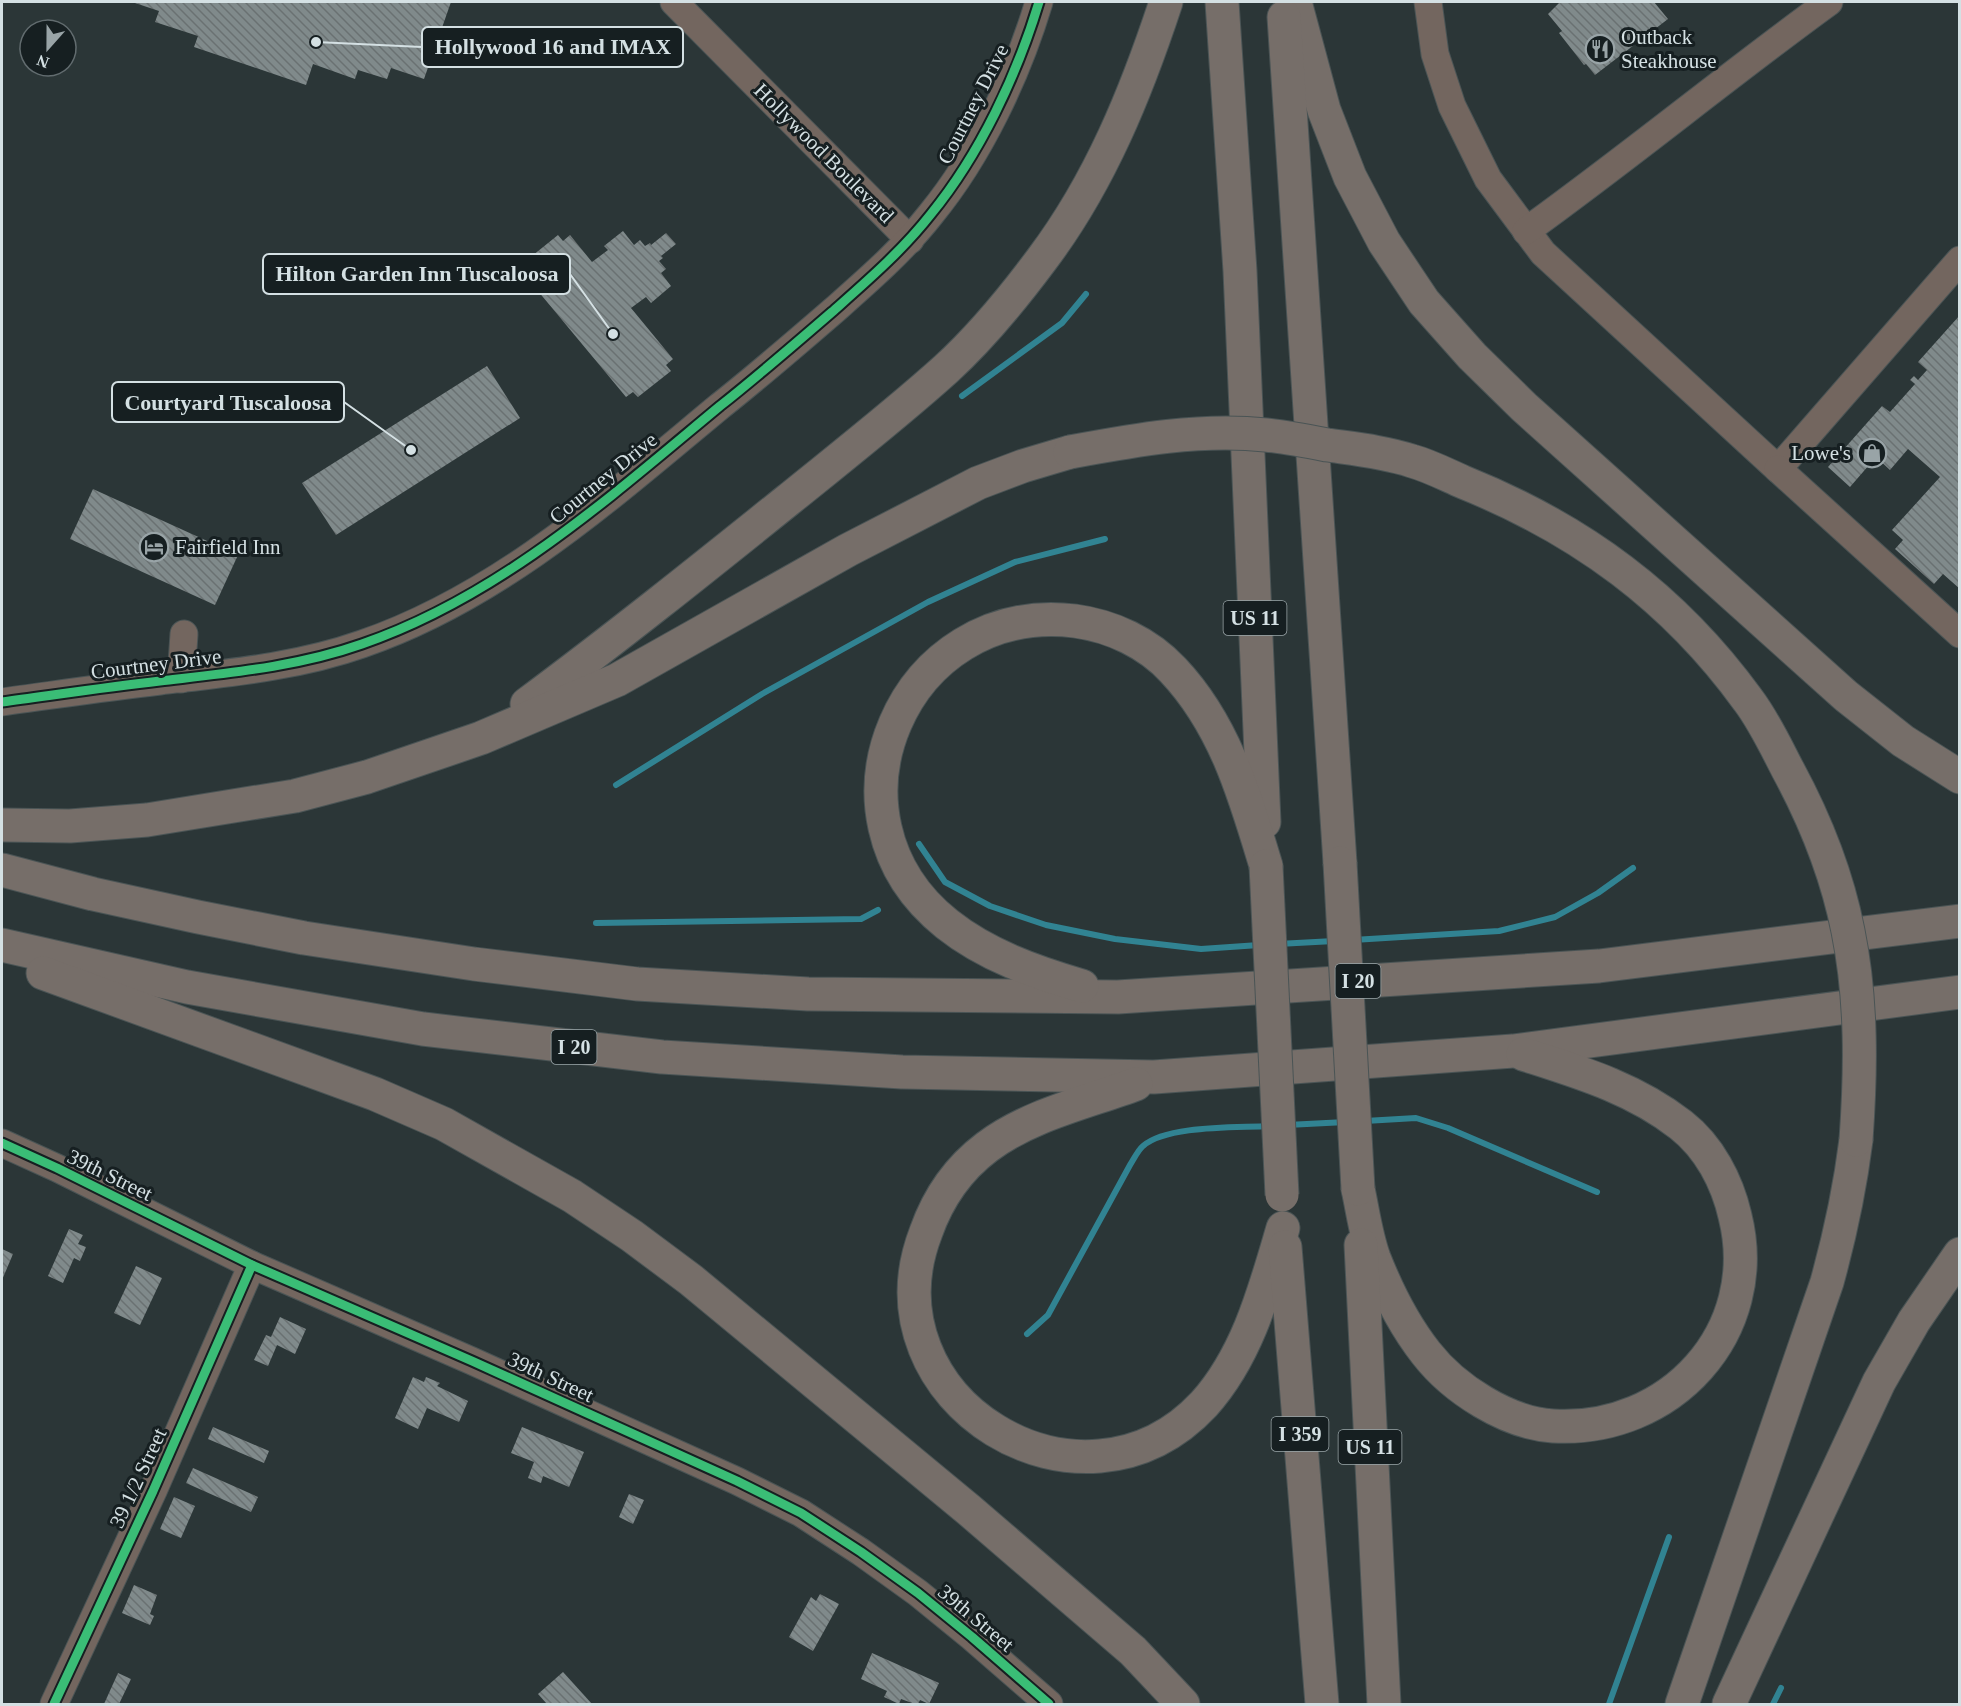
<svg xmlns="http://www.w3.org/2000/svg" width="1961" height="1706" font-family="Georgia,serif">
<defs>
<pattern id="building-back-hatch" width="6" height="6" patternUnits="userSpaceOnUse" patternTransform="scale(1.5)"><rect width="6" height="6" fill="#808a8b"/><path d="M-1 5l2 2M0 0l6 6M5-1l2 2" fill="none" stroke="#6a7172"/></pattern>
</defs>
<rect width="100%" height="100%" fill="#2b3637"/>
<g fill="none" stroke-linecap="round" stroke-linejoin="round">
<g stroke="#318392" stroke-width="6">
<polyline points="962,396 1062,323 1086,294"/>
<polyline points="616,785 762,694 928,602 1015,562 1105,539"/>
<polyline points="919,844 945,882 990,906 1046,925 1115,939 1201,949 1259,945"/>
<polyline points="596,923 861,919 878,910"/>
<polyline points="1353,940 1499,931 1555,917 1598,893 1633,868"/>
<polyline points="1278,944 1334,941"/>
<polyline points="1365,1121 1416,1118 1448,1128 1597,1192"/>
<polyline points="1287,1125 1346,1122"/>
<path d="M1027 1334 1048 1315 1130 1165C1134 1159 1138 1150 1143 1146 1167 1125 1237 1128 1268 1126"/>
<polyline points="1609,1704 1669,1537"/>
<polyline points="1773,1704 1781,1688"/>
</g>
</g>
<g fill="url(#building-back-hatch)">
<polygon points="132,2 451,2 424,79 391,68 387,79 358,70 355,79 313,64 306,85 194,47 198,36 155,22 159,11"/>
<polygon points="1560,2 1654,2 1668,19 1595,75 1586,64 1584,65 1559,33 1562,31 1548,14"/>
<polygon points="623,231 634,245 640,240 645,246 650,243 651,245 666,233 676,244 661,256 663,258 659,261 666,269 661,273 671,286 651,303 646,297 631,308 673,359 666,365 671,371 638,397 633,392 626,397 523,273 532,266 527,260 558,235 563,241 570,235 592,262 608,250 604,246"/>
<polygon points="1960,315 1960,589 1943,574 1934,584 1895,549 1903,540 1892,530 1940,477 1908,449 1890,470 1876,457 1850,487 1828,467 1882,406 1890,412 1915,384 1910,380 1914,376 1918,380 1927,370 1918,362"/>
<polygon points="487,366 520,418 336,535 302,483"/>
<polygon points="93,489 238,555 215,605 70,539"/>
<polygon points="69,1229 83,1235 78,1244 86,1247 80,1261 74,1258 63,1283 48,1276"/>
<polygon points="2,1249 13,1254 2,1280"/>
<polygon points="136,1266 162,1278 140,1325 114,1313"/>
<polygon points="280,1317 306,1329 295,1354 277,1345 268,1366 254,1360 266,1335 271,1337"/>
<polygon points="413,1377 424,1382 426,1377 440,1383 437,1386 468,1401 459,1422 427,1408 418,1429 395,1418"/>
<polygon points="213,1427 269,1451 264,1463 208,1439"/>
<polygon points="522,1427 584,1452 569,1487 543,1476 541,1483 528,1478 534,1462 511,1453"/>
<polygon points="193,1468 258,1497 251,1512 186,1483"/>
<polygon points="629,1494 644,1500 633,1524 619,1517"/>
<polygon points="174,1497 195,1506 181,1538 160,1529"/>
<polygon points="134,1585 157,1595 150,1614 154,1616 150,1625 122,1613"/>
<polygon points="820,1594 839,1604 813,1651 789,1637 811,1597 816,1601"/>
<polygon points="872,1653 939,1683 929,1704 920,1700 918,1704 915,1704 901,1699 899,1704 884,1697 887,1691 861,1679"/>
<polygon points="563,1672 592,1704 547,1704 538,1694"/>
<polygon points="118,1673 131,1679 119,1704 104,1704"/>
</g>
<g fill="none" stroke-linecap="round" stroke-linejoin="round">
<g stroke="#4a5455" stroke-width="29">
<g id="minor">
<polyline points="674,2 910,240"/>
<polyline points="1428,2 1435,54 1452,106 1488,179 1543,253 1778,469 1960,260"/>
<path d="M1526 231C1629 157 1727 76 1829 2"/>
<polyline points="1778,469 1960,634"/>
<polyline points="181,679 184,634"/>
<path d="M2 702C54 695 107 687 160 681 228 673 297 667 362 644 499 597 610 497 720 406 758 376 795 344 832 312 867 281 902 251 931 214 980 154 1017 75 1039 2"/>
<polyline points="2,1143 57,1168 252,1265 472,1361 737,1481 801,1513 861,1552 918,1593 972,1637 1049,1704"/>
<polyline points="54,1704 153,1491 252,1265"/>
</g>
</g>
<g stroke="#4a5455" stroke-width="35">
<g id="highway">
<polyline points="1222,2 1240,271 1264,822"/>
<polyline points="1295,2 1324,110 1350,177 1384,242 1424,302 1472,356 1524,407 1846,696 1903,741 1960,777"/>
<polyline points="1284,17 1340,863"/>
<path d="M527 704C616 638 702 569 788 500 841 457 895 415 946 369 981 337 1013 298 1042 259 1100 182 1136 93 1166 2"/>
<polyline points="2,825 70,826 147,820 295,796 367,777 481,738 617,680 848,550 978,483 1023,466 1070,452"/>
<polyline points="2,870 93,894 198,917 304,938 474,964 637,984 808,994 1118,997 1599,966 1960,921"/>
<polyline points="2,945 187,987 423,1029 662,1057 902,1072 1154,1077 1513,1051 1960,992"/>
<polyline points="43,973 375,1094 444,1124 572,1196 632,1236 691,1280 969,1510 1133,1651 1183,1704"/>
<path d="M1082 986C1034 972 986 955 947 924 810 815 903 600 1075 621 1112 626 1148 643 1173 670 1225 725 1245 796 1266 866"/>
<path d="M1136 1084C1088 1102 1029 1115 987 1147 959 1168 938 1198 926 1232 861 1400 1082 1535 1204 1404 1248 1355 1265 1289 1283 1228"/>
<path d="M1358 1189C1363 1212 1366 1236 1374 1258 1387 1291 1404 1325 1426 1353 1454 1389 1507 1423 1553 1426 1670 1433 1764 1332 1735 1216 1727 1181 1709 1147 1681 1125 1634 1088 1579 1072 1523 1054"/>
<polyline points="1361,1245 1384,1704"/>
<polyline points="1285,1247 1322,1704"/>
<path d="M1682 1704 1827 1282C1840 1235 1850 1188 1856 1140"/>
<polyline points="1729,1704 1879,1382 1914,1321 1960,1254"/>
</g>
</g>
<use href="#minor" stroke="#73665f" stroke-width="27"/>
<use href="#highway" stroke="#766e69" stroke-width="33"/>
<g stroke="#4a5455" stroke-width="35" stroke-linecap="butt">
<g id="highway-bridge">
<path d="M1070 452C1135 440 1200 428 1266 435 1287 437 1307 441 1327 445 1355 449 1385 452 1412 461 1430 466 1447 475 1463 482 1580 529 1674 598 1748 700 1764 721 1776 747 1788 770 1815 820 1837 875 1848 931 1862 1000 1861 1070 1856 1140"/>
<polyline points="1340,863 1358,1189"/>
<polyline points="1266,866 1282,1195"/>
</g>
</g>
<use href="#highway-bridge" stroke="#766e69" stroke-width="33"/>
<g stroke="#161f21" stroke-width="13">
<g id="cycleway">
<path d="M2 702C54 695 107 687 160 681 228 673 297 667 362 644 499 597 610 497 720 406 758 376 795 344 832 312 867 281 902 251 931 214 980 154 1017 75 1039 2"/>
<polyline points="2,1143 57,1168 252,1265 472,1361 737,1481 801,1513 861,1552 918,1593 972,1637 1049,1704"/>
<polyline points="54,1704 153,1491 252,1265"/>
</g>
</g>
<use href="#cycleway" stroke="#3abd76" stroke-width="9"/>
</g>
<defs>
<g id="restaurant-ring" transform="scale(1.5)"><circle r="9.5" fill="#161f21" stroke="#99a4a7" stroke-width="1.5"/><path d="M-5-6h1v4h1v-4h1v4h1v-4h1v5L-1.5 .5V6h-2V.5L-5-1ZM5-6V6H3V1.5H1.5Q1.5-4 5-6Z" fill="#99a4a7"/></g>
<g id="shop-ring" transform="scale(1.5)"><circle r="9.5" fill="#161f21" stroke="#99a4a7" stroke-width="1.5"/><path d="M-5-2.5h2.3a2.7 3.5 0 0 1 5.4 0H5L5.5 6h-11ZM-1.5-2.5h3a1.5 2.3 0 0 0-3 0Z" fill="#99a4a7"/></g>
<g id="hotel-ring" transform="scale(1.5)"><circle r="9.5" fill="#161f21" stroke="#99a4a7" stroke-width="1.5"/><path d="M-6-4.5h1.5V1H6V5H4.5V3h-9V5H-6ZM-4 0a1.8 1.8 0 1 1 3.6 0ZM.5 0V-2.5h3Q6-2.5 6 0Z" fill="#99a4a7"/></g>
</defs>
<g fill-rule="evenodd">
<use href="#restaurant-ring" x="1600" y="49"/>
<use href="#shop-ring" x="1872" y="453"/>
<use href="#hotel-ring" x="154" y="547"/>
</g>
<g text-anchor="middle" stroke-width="6" stroke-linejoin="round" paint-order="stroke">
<g fill="#161f21" stroke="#9ba6a9" stroke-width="1.5">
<rect x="1223.5" y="601" width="63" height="34" rx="4.5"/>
<rect x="1335.5" y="964" width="45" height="34" rx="4.5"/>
<rect x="551.5" y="1030" width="45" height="34" rx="4.5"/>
<rect x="1271.5" y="1417" width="57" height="34" rx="4.5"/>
<rect x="1338.5" y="1430" width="63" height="34" rx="4.5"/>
</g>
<g font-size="20" font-weight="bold" fill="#d4e0e3">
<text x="1255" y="625">US 11</text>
<text x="1358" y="988">I 20</text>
<text x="574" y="1054">I 20</text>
<text x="1300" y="1441">I 359</text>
<text x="1370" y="1454">US 11</text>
</g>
<g font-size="21" fill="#d4e0e3" stroke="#161f21" text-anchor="start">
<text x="1621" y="44">Outback<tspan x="1621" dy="24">Steakhouse</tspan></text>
<text x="1851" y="460" text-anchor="end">Lowe's</text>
<text x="175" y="554">Fairfield Inn</text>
</g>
<g font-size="21" fill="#d4e0e3" stroke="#161f21">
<text transform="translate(973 104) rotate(-63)" y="7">Courtney Drive</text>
<text transform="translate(824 153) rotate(45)" y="7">Hollywood Boulevard</text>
<text transform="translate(603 478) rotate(-39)" y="7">Courtney Drive</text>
<text transform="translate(156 664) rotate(-7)" y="7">Courtney Drive</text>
<text transform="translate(110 1175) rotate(26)" y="7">39th Street</text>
<text transform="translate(551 1377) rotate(25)" y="7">39th Street</text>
<text transform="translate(138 1478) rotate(-65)" y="7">39 1/2 Street</text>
<text transform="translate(976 1618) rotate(40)" y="7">39th Street</text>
</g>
</g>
<path fill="none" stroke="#d4e0e3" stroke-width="2" d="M316 42L422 47M613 334L570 274M411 450L344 402"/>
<g fill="#d4e0e3" stroke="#161f21" stroke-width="2">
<circle cx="316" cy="42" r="6"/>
<circle cx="613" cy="334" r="6"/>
<circle cx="411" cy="450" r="6"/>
</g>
<g fill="#161f21" stroke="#d4e0e3" stroke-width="2">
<rect x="422" y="27" width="261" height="40" rx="6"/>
<rect x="263" y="254" width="307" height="40" rx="6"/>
<rect x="112" y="382" width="232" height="40" rx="6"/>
</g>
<g font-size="22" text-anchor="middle" font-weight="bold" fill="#d4e0e3">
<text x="553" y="54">Hollywood 16 and IMAX</text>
<text x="417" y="281">Hilton Garden Inn Tuscaloosa</text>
<text x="228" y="410">Courtyard Tuscaloosa</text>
</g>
<rect width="1961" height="1706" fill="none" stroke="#d4e0e3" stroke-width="6"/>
<g transform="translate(48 48) rotate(201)"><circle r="28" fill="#161f21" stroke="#626c6f" stroke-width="1.5"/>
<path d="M0-4.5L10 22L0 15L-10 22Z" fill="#99a4a7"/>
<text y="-9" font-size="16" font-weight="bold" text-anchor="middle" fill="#d4e0e3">N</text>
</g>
</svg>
